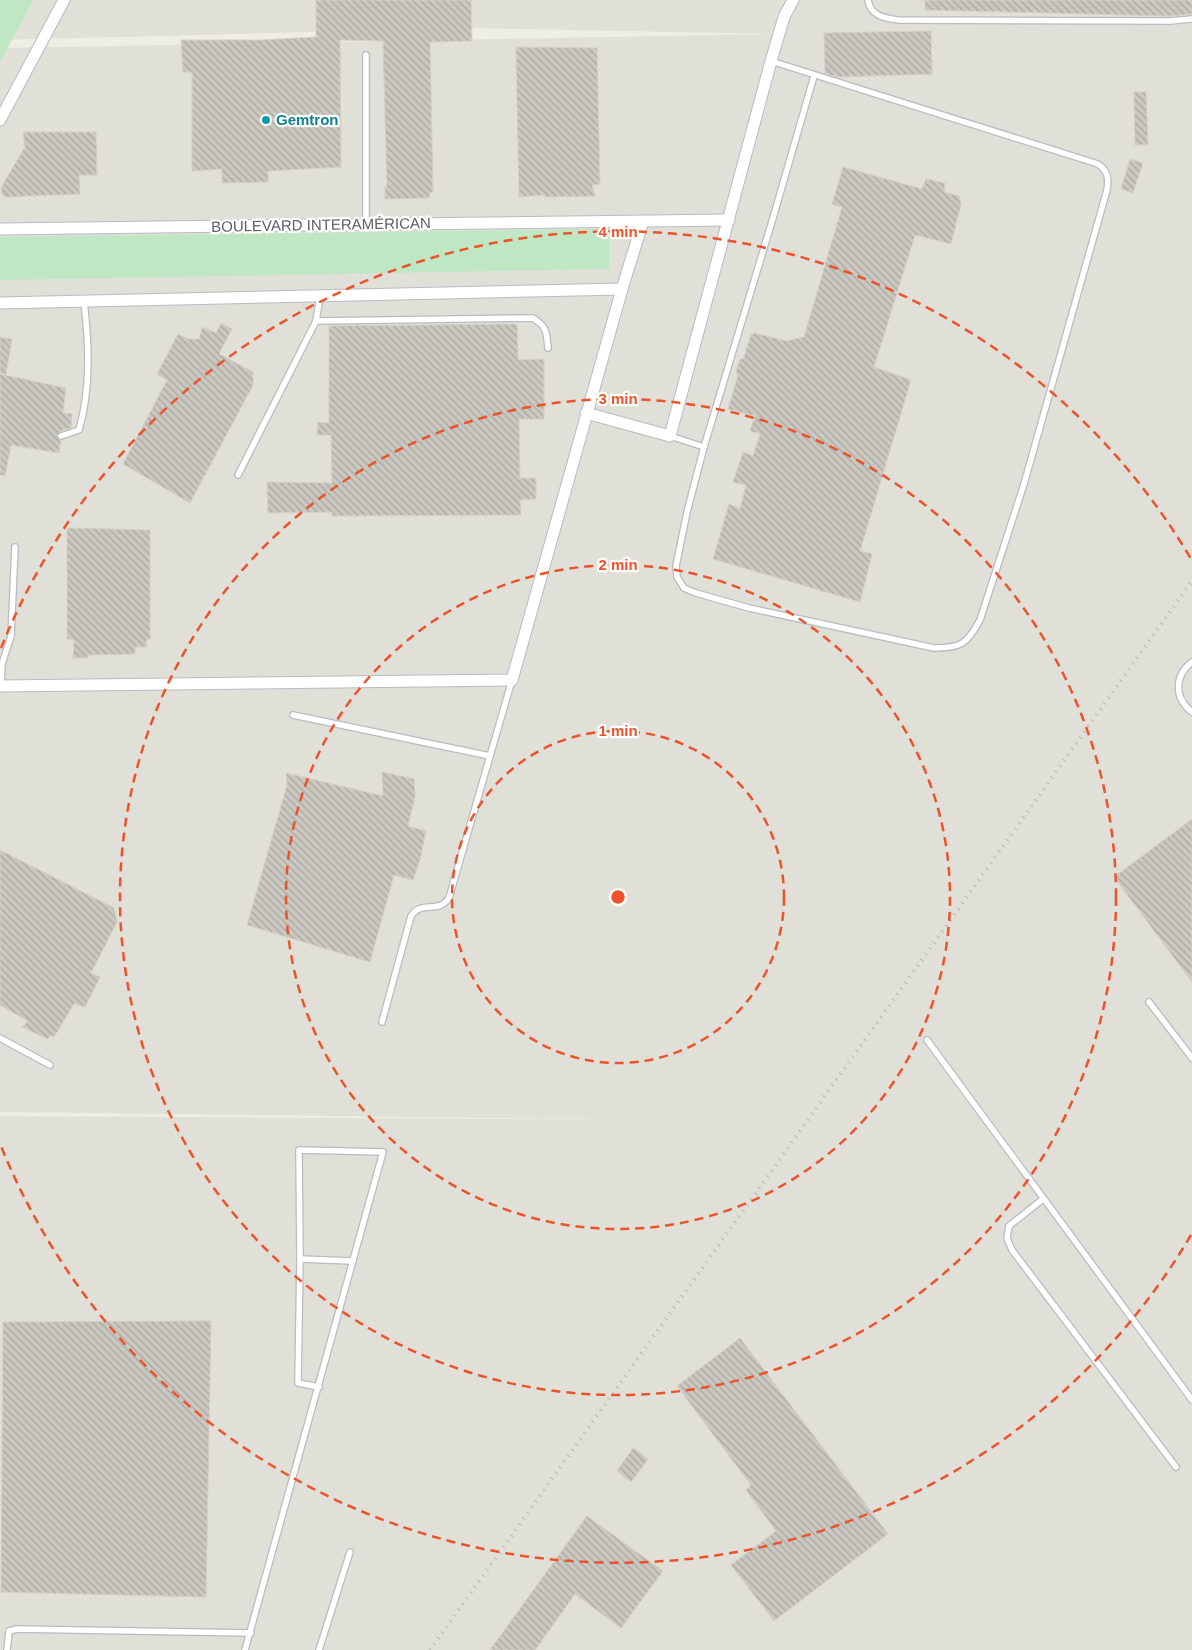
<svg xmlns="http://www.w3.org/2000/svg" width="1192" height="1650" font-family="Helvetica,sans-serif">
<defs>
<pattern id="building-back-hatch" width="6" height="6" patternUnits="userSpaceOnUse" patternTransform="scale(1.25)"><rect width="6" height="6" fill="#cac8c1"/><path d="M-1 5l2 2M0 0l6 6M5-1l2 2" fill="none" stroke="#a7a6a0"/></pattern>
</defs>
<rect width="100%" height="100%" fill="#efeee4"/>
<polygon fill="#e0dfd8" points="0,0 1192,0 1192,1650 0,1650 0,1116 663,1120 0,1112 0,48 775,34 471,28 0,40"/>
<g fill="#bfe7c4">
<polygon points="0,0 33,0 0,62"/>
<polygon points="609,229 609,269 0,280 0,237"/>
</g>
<g fill="url(#building-back-hatch)" stroke="#d4d0c2">
<polygon points="316,0 471,0 472,41 430,42 433,192 430,192 429,198 385,199 385,186 387,187 383,41 340,40 341,167 268,171 268,182 222,183 222,169 192,171 192,72 183,72 181,40 262,40 316,37"/>
<polygon points="925,0 1192,0 1192,14 1169,16 925,10"/>
<polygon points="931,31 932,74 837,77 825,73 824,33"/>
<polygon points="516,47 597,48 600,184 592,185 595,196 545,197 544,195 519,197"/>
<polygon points="1134,92 1146,92 1148,145 1135,145"/>
<polygon points="23,132 96,132 97,175 79,175 80,194 5,197 1,193 2,186 25,147"/>
<polygon points="1130,159 1143,163 1133,193 1121,189"/>
<polygon points="843,167 922,189 926,179 945,183 944,192 959,196 961,204 951,244 915,235 874,367 911,380 860,551 872,554 860,602 713,559 729,504 740,509 746,485 733,482 743,452 753,456 760,434 750,431 755,416 728,409 738,375 736,372 740,359 743,359 751,335 755,333 786,341 804,337 842,207 832,204"/>
<polygon points="221,323 232,329 219,354 253,372 253,385 190,503 123,464 167,380 157,374 178,334 188,339 199,339 202,327 216,333"/>
<polygon points="517,324 518,360 544,359 544,419 519,419 520,478 536,478 536,499 520,500 521,515 332,516 332,512 268,513 267,482 332,483 331,435 317,435 318,422 329,423 329,326"/>
<polygon points="0,337 12,339 6,374 0,373"/>
<polygon points="0,374 66,388 63,413 72,414 71,428 62,430 57,435 58,439 61,441 59,453 11,445 5,476 0,475"/>
<polygon points="67,528 150,530 150,639 146,640 147,647 135,647 135,654 88,655 88,658 73,658 74,640 67,639"/>
<polygon points="382,772 414,779 415,796 408,826 426,831 420,860 413,880 394,875 370,962 247,925 287,785 286,773 383,796"/>
<polygon points="1192,819 1192,982 1114,877"/>
<polygon points="0,850 114,908 117,922 91,973 100,977 85,1007 74,1004 54,1037 51,1035 48,1039 22,1027 28,1021 0,1005"/>
<polygon points="211,1321 206,1597 1,1592 3,1322"/>
<polygon points="740,1338 888,1534 774,1621 731,1565 776,1531 746,1490 751,1485 677,1386"/>
<polygon points="633,1448 648,1459 631,1482 617,1471"/>
<polygon points="587,1516 663,1571 621,1628 575,1594 535,1650 490,1650"/>
</g>
<g fill="none" stroke-linecap="round" stroke-linejoin="round">
<g stroke="#b9bbc0" stroke-width="8">
<g id="service">
<path d="M868 0C870 16 885 18 898 20L1170 21 1192 19"/>
<polyline points="366,224 366,55"/>
<path d="M316 321 533 318C548 328 546 332 548 348"/>
<path d="M61 436 79 430C91 388 89 344 84 301"/>
<path d="M670 436 704 447 687 512 676 566 677 577 684 588 696 593 749 608 934 648C961 648 967 644 980 620L1024 484 1107 190C1109 178 1108 171 1098 164L771 61"/>
<polyline points="704,447 773,218 814,76"/>
<polyline points="238,475 316,321 320,297"/>
<path d="M1192 662C1174 676 1174 698 1192 712"/>
<polyline points="1,686 2,664 11,636 15,547"/>
<polyline points="293,715 490,756"/>
<polyline points="1149,1002 1192,1058"/>
<path d="M382 1022 411 916C423 899 437 915 449 898L512 680"/>
<polyline points="0,1038 50,1065"/>
<polyline points="927,1040 1192,1400"/>
<polyline points="1043,1199 1009,1226 1007,1238 1012,1250 1176,1467"/>
<polyline points="300,1259 353,1261"/>
<polyline points="7,1650 9,1631 17,1629 251,1633"/>
<polyline points="245,1650 383,1152 299,1150 300,1259 298,1383 319,1387"/>
<polyline points="319,1650 350,1552"/>
</g>
</g>
<g stroke="#b9bbc0" stroke-width="13">
<g id="minor">
<polyline points="0,120 64,0"/>
<polyline points="0,229 729,220"/>
<polyline points="0,303 622,289"/>
<polyline points="586,413 670,436 771,61 784,17 793,0"/>
<polyline points="0,686 512,680 622,289 643,221"/>
</g>
</g>
<use href="#service" stroke="#fff" stroke-width="5.5"/>
<use href="#minor" stroke="#fff" stroke-width="11"/>
<polyline stroke="#b7b7b8" stroke-width="4" stroke-dasharray="1 6" stroke-linecap="butt" points="430,1650 1192,581"/>
</g>
<g fill="none" stroke="#ed532b" stroke-width="2.5" stroke-dasharray="9 6">
<circle cx="618" cy="897" r="166"/>
<circle cx="618" cy="897" r="332"/>
<circle cx="618" cy="897" r="498"/>
<path d="M1191 1235A665 665 0 0 1 1 1146M1 648A665 665 0 0 1 1191 559"/>
</g>
<circle fill="#0f9aa8" stroke="#fff" stroke-width="2" cx="266" cy="120" r="5"/>
<g text-anchor="middle" stroke-width="4.5" stroke-linejoin="round" paint-order="stroke">
<g font-size="15" font-weight="bold" fill="#0d838f" stroke="#fff" text-anchor="start">
<text x="276" y="125">Gemtron</text>
</g>
<g font-size="15" fill="#5c5e65" stroke="#fff">
<text transform="translate(321 225) rotate(-1)" y="5">BOULEVARD INTERAMÉRICAN</text>
</g>
</g>
<circle cx="618" cy="897" r="8" fill="#ed532b" stroke="#fff" stroke-width="2.5"/>
<g font-size="15" text-anchor="middle" font-weight="bold" fill="#ed532b" stroke="#fff" stroke-width="4.5" stroke-linejoin="round" paint-order="stroke">
<text x="618" y="237">4 min</text>
<text x="618" y="404">3 min</text>
<text x="618" y="570">2 min</text>
<text x="618" y="736">1 min</text>
</g>
</svg>
